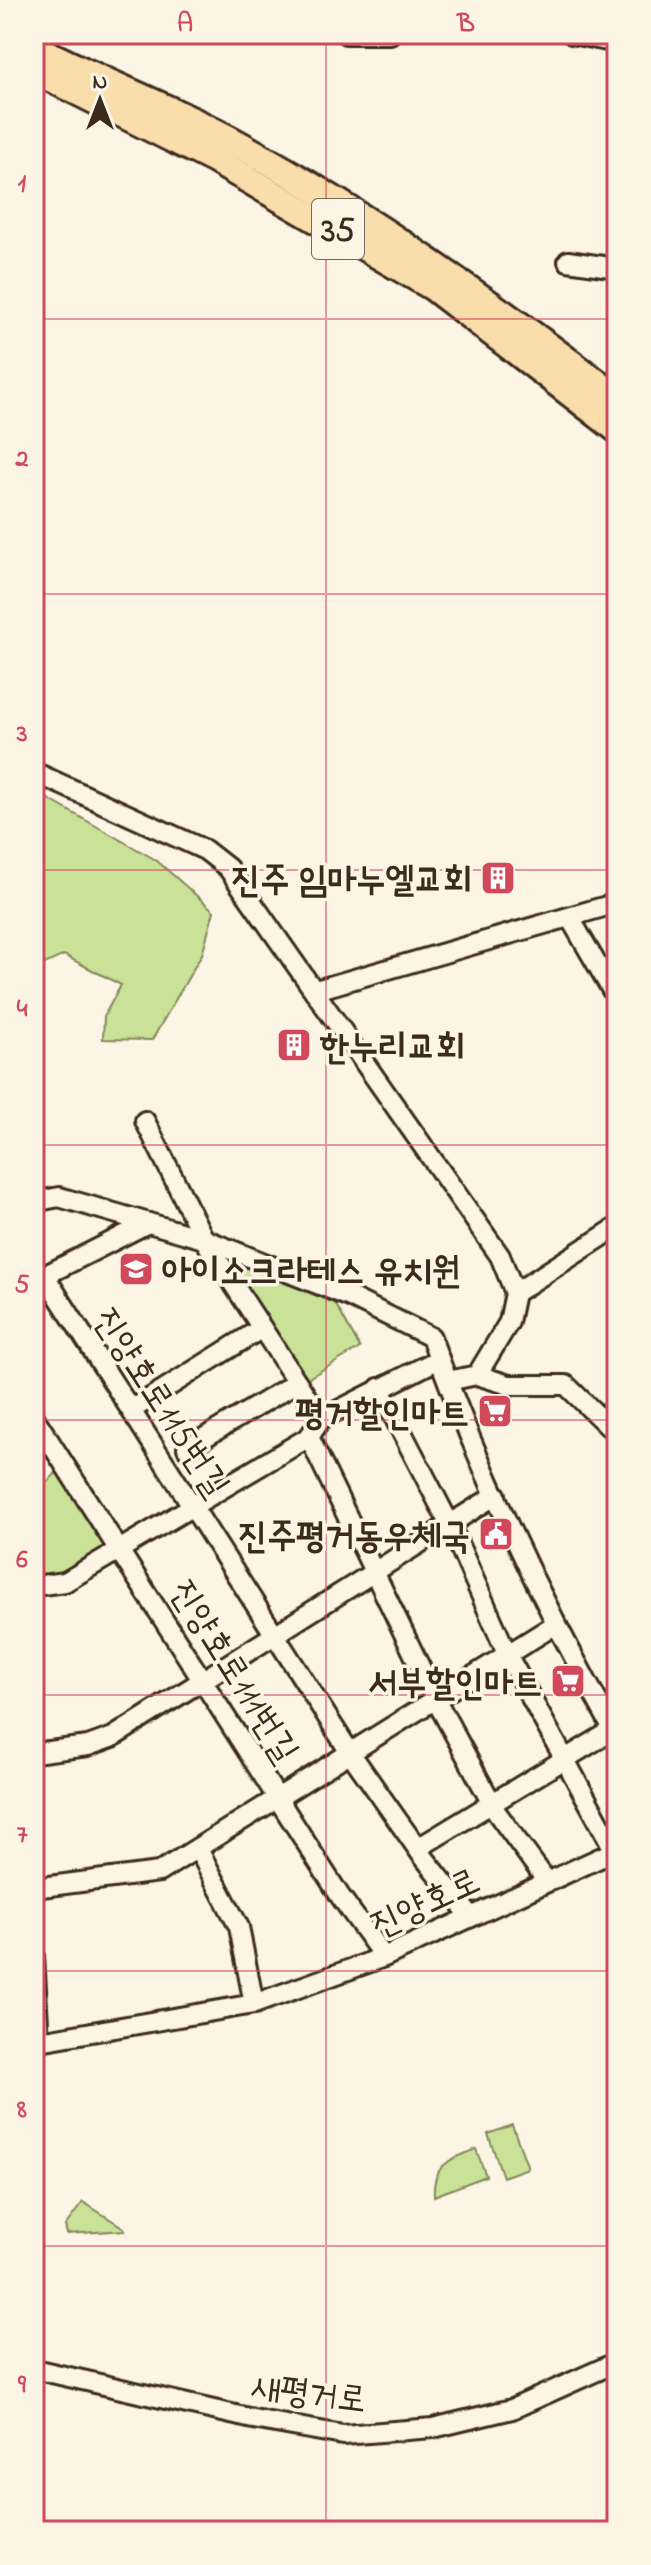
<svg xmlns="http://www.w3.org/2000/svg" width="651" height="2565" font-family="'Indie Flower','Poor Story',sans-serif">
<rect width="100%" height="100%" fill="#fcf5e5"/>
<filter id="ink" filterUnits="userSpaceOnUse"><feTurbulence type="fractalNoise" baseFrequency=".0125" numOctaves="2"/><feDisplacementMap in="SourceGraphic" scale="16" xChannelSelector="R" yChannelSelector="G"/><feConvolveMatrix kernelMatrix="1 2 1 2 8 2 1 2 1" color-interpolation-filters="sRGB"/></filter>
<g filter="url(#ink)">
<g fill="#cae298" stroke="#82865b" stroke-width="2">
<polygon points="34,791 156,860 214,911 202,954 152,1040 103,1039 104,1016 121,985 64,955 34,969"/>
<polygon points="246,1265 335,1303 360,1348 305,1380 240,1277"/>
<polygon points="61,1468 111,1546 64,1576 34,1579 34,1495"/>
<polygon points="512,2125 528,2168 503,2177 488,2134"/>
<path d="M476 2149 486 2176 434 2196C432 2165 450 2159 476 2149Z"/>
<polygon points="83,2202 124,2228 125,2230 67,2234 65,2226"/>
</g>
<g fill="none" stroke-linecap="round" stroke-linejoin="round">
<g stroke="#3b2a1e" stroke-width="24">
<g id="minor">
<polyline points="346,34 390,34"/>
<polyline points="572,34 617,43"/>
<polyline points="568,261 617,268"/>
<polyline points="34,772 205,850 228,868 500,1256 515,1293 509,1322 477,1375 448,1381"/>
<polyline points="570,918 617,999"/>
<polyline points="316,990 617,903"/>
<path d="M145 1121 204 1239 350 1297 431 1337C481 1474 545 1610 617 1736"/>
<polyline points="34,1202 59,1197 204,1239 321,1419"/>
<polyline points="45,1276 351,1754 422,1855 471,1917"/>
<polyline points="34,1281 148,1223"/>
<polyline points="515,1293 617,1227"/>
<polyline points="477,1375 509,1385 566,1385 608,1426 617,1422"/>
<polyline points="379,1388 450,1525 508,1656 615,1851"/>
<polyline points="131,1410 262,1328"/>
<polyline points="34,1417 340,1896 384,1957"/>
<polyline points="309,1437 436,1700 497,1813 546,1880"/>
<polyline points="187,1448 297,1382"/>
<polyline points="34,1586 65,1582 309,1437 321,1419 439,1359"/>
<polyline points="34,1753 88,1746 113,1737 496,1495"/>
<polyline points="418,1848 613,1730"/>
<polyline points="198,1849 239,1927 254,2004"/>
<polyline points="34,1888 159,1872 556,1624"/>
<polyline points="34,1955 39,2041"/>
<polyline points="34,2042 254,2004 384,1957 617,1850"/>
<polyline points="34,2369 253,2419 343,2435 433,2428 512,2409 617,2362"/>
</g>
</g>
<g stroke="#3b2a1e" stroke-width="32">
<g id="highway">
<path d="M34 47C101 82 172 108 238 144 371 217 496 306 617 398"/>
<polyline points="34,70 213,159 433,287 617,429"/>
</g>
</g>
<use href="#minor" stroke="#fcf5e5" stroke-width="18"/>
<use href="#highway" stroke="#f9ddab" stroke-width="26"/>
</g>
</g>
<path fill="none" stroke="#d1495b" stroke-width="2" stroke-opacity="0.55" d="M326 34V2531M34 319H617M34 594H617M34 870H617M34 1145H617M34 1420H617M34 1695H617M34 1971H617M34 2246H617"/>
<defs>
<g id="building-square" transform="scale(1.8)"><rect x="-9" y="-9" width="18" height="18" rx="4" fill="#d1495b" stroke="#fcf5e5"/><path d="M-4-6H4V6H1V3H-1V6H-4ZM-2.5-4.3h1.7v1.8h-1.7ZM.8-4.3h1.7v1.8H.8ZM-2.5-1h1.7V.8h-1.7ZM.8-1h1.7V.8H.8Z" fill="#fff"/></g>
<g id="school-square" transform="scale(1.8)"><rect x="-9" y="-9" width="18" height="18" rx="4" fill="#d1495b" stroke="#fcf5e5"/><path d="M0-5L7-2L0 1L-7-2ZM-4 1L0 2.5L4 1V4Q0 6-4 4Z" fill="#fff"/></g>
<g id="supermarket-square" transform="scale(1.8)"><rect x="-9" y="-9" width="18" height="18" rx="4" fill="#d1495b" stroke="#fcf5e5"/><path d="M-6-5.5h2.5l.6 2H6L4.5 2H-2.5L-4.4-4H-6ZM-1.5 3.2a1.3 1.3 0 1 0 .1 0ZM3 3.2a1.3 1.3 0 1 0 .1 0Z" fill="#fff"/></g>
<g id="civic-square" transform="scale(1.8)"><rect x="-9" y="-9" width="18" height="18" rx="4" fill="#d1495b" stroke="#fcf5e5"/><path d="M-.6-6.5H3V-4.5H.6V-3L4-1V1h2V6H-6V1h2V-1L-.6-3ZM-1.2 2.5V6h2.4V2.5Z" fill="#fff"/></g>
</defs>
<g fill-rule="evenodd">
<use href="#building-square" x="498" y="878"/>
<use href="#building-square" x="294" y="1045"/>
<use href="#school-square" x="136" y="1269"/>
<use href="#supermarket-square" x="495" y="1411"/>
<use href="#civic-square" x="496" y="1534"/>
<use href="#supermarket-square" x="568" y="1681"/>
</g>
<g text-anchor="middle" stroke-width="7" stroke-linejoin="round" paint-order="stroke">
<rect fill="#fcf5e5" stroke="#75675a" stroke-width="2" x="312" y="199" width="52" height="60" rx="6"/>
<g font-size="34" font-weight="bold" fill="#3b2a1e">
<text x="338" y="241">35</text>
</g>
<g font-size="36" font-weight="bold" fill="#3b2a1e" stroke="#fcf5e5" text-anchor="end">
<text x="472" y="891">진주 임마누엘교회</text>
<text x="320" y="1058" text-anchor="start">한누리교회</text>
<text x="162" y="1282" text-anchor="start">아이소크라테스 유치원</text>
<text x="469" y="1424">평거할인마트</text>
<text x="470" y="1547">진주평거동우체국</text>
<text x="542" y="1694">서부할인마트</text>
</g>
<g font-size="36" fill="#3b2a1e" stroke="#fcf5e5">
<text transform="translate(163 1401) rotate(57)" y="13">진양호로115번길</text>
<text transform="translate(236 1670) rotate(58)" y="13">진양호로111번길</text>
<text transform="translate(424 1901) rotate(-25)" y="13">진양호로</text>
<text transform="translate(309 2391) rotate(7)" y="13">새평거로</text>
</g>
</g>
<rect width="651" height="2565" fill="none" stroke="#fcf5e5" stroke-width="88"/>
<g transform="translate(100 100)" stroke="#fcf5e5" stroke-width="6" paint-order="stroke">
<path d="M0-6L14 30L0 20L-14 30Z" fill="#3b2a1e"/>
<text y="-12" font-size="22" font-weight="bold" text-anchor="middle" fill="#3b2a1e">N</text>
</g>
<rect x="44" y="44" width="563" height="2477" fill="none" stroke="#d1495b" stroke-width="3"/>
<g font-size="26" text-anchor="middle" font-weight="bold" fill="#d1495b">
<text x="185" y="31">A</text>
<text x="466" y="31">B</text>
<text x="22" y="191">1</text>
<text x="22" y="466">2</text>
<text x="22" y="741">3</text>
<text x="22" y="1016">4</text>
<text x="22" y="1292">5</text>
<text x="22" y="1567">6</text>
<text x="22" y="1842">7</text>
<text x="22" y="2117">8</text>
<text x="22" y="2392">9</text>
</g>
</svg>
